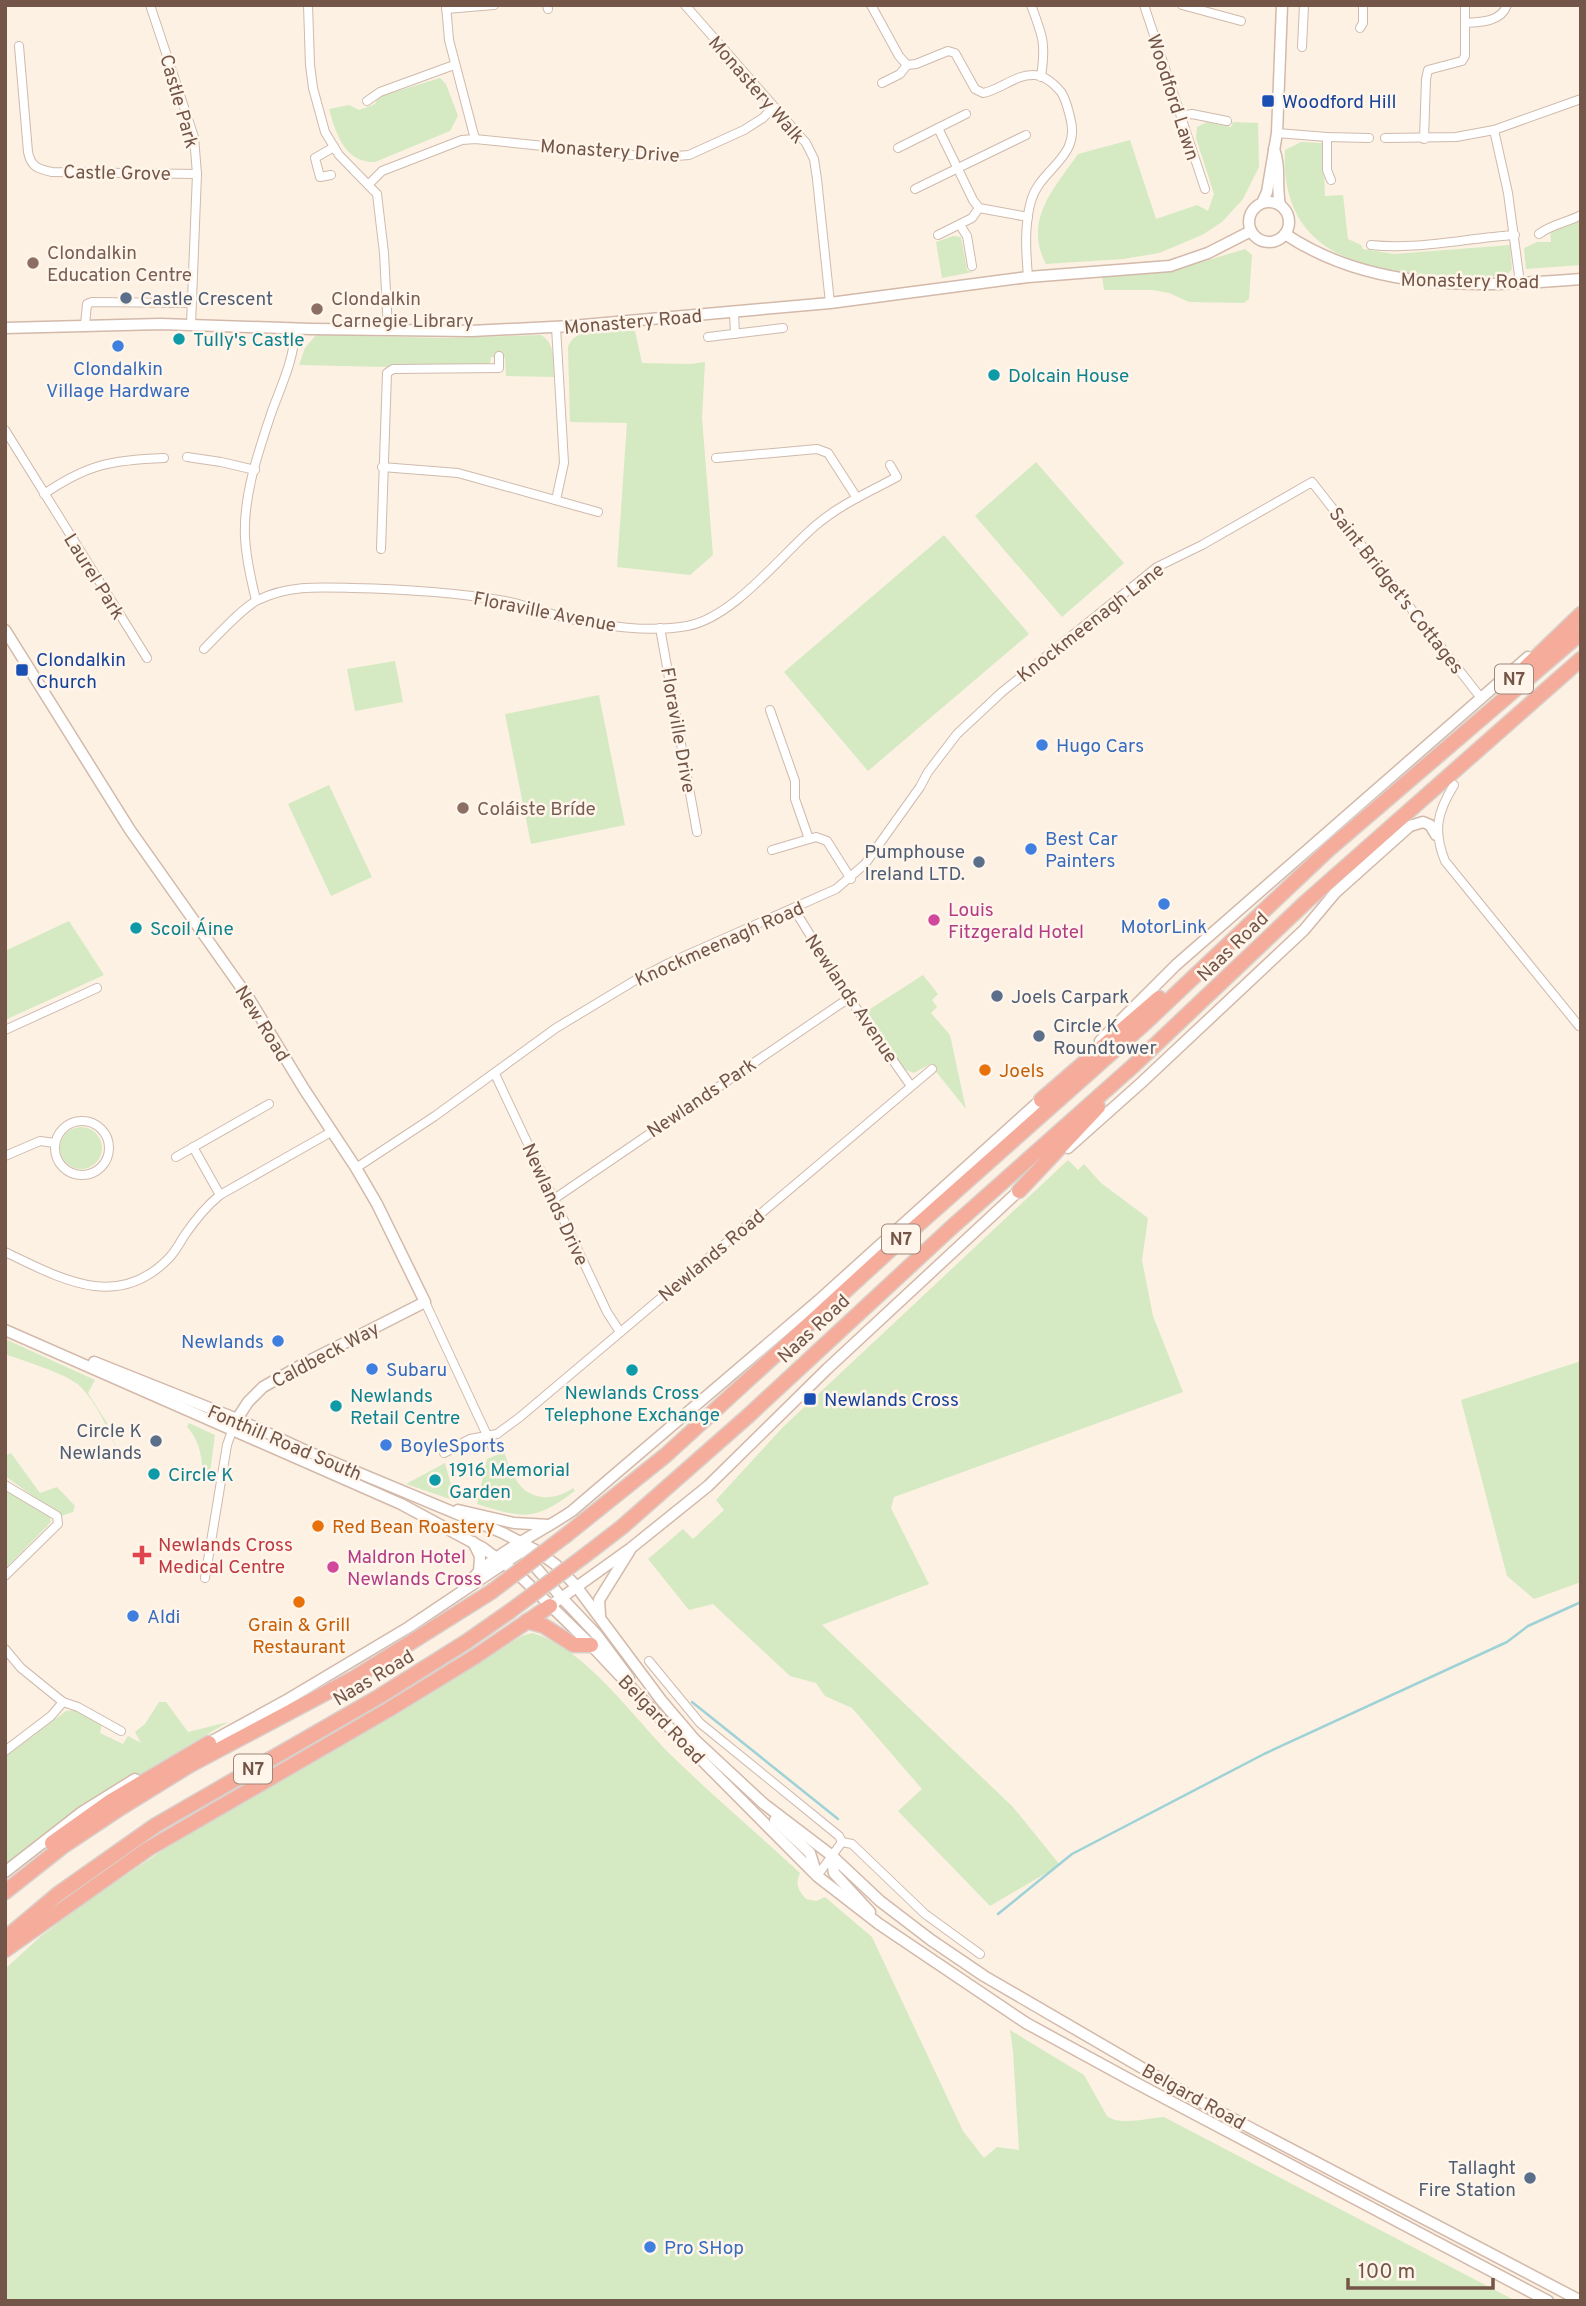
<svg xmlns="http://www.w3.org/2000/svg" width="1586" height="2306" font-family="Overpass,sans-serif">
<rect width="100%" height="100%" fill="#fcf1e3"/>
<g fill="#d5eac2">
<path d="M440 78 446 84 458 116 450 131 375 162C345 163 336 134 329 109L349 105 359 110 375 104 378 97Z"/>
<path d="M1207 122 1231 127 1233 122 1258 123 1259 167 1243 199 1222 222 1202 235 1159 253 1123 259 1046 264C1023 220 1054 189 1078 154L1130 140 1156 219 1197 205 1208 211 1214 194 1196 138 1197 127Z"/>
<path d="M1301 142 1323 143 1325 196 1343 195 1348 239 1361 245 1363 249 1394 254 1510 245 1512 269 1505 277C1411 275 1278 280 1285 150Z"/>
<polygon points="1581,219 1581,265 1526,269 1524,248 1537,242 1551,242 1550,229 1568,226"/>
<polygon points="953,236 961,237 967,270 973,272 942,278 936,242"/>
<polygon points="1245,249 1252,255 1249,299 1244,303 1189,302 1169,293 1152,290 1104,290 1102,276 1172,271"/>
<path d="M635 331 642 363 691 364 705 362 702 418 713 555 690 575 617 567 627 423 570 422 568 347C576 324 614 332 635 331Z"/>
<path d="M316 335 446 338 541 335C556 343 553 363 554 377L506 376 505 358 491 357 490 364 388 367 299 365 305 348Z"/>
<polygon points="1036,462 1124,563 1062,617 975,516"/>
<polygon points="944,535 1029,634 868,771 784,672"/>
<polygon points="395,661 403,702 355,711 347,669"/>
<polygon points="599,695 625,825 531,844 505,714"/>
<polygon points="329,785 372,877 331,896 288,804"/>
<polygon points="69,921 104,975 5,1020 5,951"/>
<polygon points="923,975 938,994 932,1000 937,1007 931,1013 950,1035 966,1109 930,1064 914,1073 904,1069 867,1011"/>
<circle cx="81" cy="1148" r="21"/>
<polygon points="1068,1160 1078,1170 1084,1164 1101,1183 1148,1218 1142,1260 1153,1316 1183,1392 894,1497 891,1508 929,1584 822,1625 1013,1807 1060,1865 990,1906 898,1811 922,1789 852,1708 825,1696 816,1683 790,1676 713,1604 689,1610 648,1559 683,1529 693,1539 724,1510 716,1500 783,1427"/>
<path d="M5 1339 95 1380 88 1393 107 1423 117 1450C108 1429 97 1404 81 1387 68 1374 24 1361 5 1354Z"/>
<polygon points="1581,1361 1581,1582 1534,1599 1507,1576 1461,1400"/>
<path d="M189 1423 215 1435 209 1481 203 1479C202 1459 201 1442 187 1427Z"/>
<path d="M504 1452C507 1460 510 1470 515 1478 527 1501 554 1502 573 1488L575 1491C535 1521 524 1519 477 1504L487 1459Z"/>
<polygon points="11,1453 40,1493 57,1487 75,1506 73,1512 61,1516 5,1476 5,1456"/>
<polygon points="445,1463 453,1492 450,1499 406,1484"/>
<polygon points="5,1488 49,1514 51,1522 5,1569"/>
<path d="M532 1633C585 1647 635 1720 673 1757 714 1797 758 1834 800 1873 795 1884 798 1890 806 1899L816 1901 825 1897 872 1937 963 2131 984 2158 997 2147 1019 2150 1013 2051 1010 2030 1084 2075 1107 2116C1119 2126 1148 2118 1164 2117L1516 2301H5V1969L41 1936 82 1905 166 1848 399 1713 522 1636Z"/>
<polygon points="159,1702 166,1702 188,1732 228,1722 122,1785 5,1870 5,1757 66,1711 76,1710 102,1723 100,1733 123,1744 128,1736 141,1743 135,1732 145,1724"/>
</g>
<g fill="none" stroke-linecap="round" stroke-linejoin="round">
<g stroke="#9ed2d7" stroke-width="2.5">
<polyline points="692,1702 838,1819"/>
<polyline points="998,1914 1072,1854 1264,1754 1507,1642 1528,1626 1581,1602"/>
</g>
<g stroke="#d0baad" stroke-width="10">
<g id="street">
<polyline points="150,5 194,137 197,174 191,325"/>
<polyline points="308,5 310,65 313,88 325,132 339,155 377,194 384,253 388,330"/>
<polyline points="446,5 449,40 475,139"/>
<polyline points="547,5 548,9"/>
<polyline points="685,5 806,143 814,159 817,179 830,303"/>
<polyline points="871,5 899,56 907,65"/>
<path d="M1031 5C1043 37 1046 43 1041 77"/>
<polyline points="1144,5 1205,189"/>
<polyline points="1182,5 1241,21"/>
<polyline points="446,9 494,5"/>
<path d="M1466 23C1481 22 1501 22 1507 5"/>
<polyline points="1360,28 1363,23 1363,5"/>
<path d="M19 46 28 152C31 167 38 169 52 172L197 174"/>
<polyline points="1302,47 1304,5"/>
<path d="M907 65 916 64 948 51 955 53 975 89 983 93C1000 90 1016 74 1034 75 1045 75 1055 85 1061 92 1066 99 1068 109 1070 117 1082 158 1040 168 1031 201 1024 226 1026 252 1028 277"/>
<polyline points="882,83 900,74 907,65"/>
<polyline points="367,101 380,92 454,65"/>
<polyline points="1181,116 1192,114 1227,121"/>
<polyline points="938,128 973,200 979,208 1028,217"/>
<polyline points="1494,130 1508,193 1520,283"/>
<polyline points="1277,133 1327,137 1369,138"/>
<polyline points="1327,137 1327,170 1331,180"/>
<polyline points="1385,138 1456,137 1494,130 1581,99"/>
<polyline points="1424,139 1426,79 1428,70 1462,61 1465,56 1465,5"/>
<polyline points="898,148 966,114"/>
<polyline points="331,175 320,177 315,158 334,147"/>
<polyline points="369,184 382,171 462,140 475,139 632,155 676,156 689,155 744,130 763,118 773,107"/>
<polyline points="915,189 1026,135"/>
<polyline points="960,225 967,236 972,266"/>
<path d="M1539 234C1552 224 1566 223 1581 215"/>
<polyline points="938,235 972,218 979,208"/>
<path d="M1371 245C1420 250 1466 238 1515 235"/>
<polyline points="734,313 735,334"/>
<polyline points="85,325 87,304 92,302 191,303"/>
<polyline points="556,327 564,463 556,500"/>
<polyline points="708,337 783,328"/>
<polyline points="5,430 147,658"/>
<polyline points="187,457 221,462 255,470"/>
<polyline points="716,458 817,449 828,453 857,498"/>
<polyline points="382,467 458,473 598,512"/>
<path d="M44 494C88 464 112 460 164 458"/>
<polyline points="381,549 387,373 393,369 499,368 499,356"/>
<path d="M256 600C251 580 246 558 245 537 243 495 259 450 272 411 282 384 295 357 295 328"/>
<polyline points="660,628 697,832"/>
<path d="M204 649C217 636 243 607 258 600 288 585 320 587 352 588 403 589 454 592 505 601 526 605 546 613 566 618 605 626 648 633 687 626 733 618 780 556 815 526 839 505 869 492 897 477L890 465"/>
<polyline points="770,710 795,781 795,799 809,839"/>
<path d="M1454 785C1437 812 1433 831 1445 861L1579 1026"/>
<polyline points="772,850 816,837 827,841 851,879"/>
<polyline points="794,909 849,998 911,1086"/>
<polyline points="5,1030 97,988"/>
<polyline points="495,1074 607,1312 620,1332"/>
<circle cx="82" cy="1148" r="27"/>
<polyline points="193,1147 220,1195"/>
<polyline points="5,1156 40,1141 55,1143"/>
<polyline points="176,1157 269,1104"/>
<polyline points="356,1168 435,1116 556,1028 634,981 669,963 836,889 865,864 920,787 928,772 957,734 1002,692 1157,567 1202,545 1312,482 1481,698"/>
<polyline points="554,1199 849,998"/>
<path d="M5 1252C60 1278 117 1312 169 1258 175 1252 180 1243 184 1236 195 1220 205 1207 220 1195L331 1132"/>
<polyline points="425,1302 493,1448"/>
<polyline points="444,1453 470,1439 497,1434 520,1417 932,1069"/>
<polyline points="5,1485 57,1516 58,1524 5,1576"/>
<polyline points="205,1578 227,1445 234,1425"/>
<polyline points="5,1649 21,1668 63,1702 78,1707 121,1731"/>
<polyline points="649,1661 700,1723 839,1836 842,1842"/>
<polyline points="5,1751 51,1716 63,1702"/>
<polyline points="817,1876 842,1842 852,1844 925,1914 980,1954"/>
</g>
</g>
<g stroke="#d3b9aa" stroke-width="13">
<g id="secondary">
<path d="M1274 149C1281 167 1276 186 1280 205"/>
<circle cx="1269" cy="222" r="20"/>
<polyline points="1262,203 1267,192 1277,133 1282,5"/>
<path d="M1285 234C1373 293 1480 287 1581 279"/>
<polyline points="5,328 161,324 311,329 471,331 572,326 830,303 1028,277 1170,266 1208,253 1251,231"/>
<polyline points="5,630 130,830 250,1000 304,1089 356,1168 377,1204 425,1302 305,1363 263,1387 248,1402 237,1419"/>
<polyline points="1100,1041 1176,965 1528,657"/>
<polyline points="1068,1148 1141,1083 1304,930 1335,893 1410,826 1423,822 1430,825 1436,835"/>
<polyline points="5,1330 401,1504 483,1548 518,1574 591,1645 657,1715 817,1876 879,1924 1026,2023 1136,2083 1548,2301"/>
<polyline points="94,1362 237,1419 304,1450 503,1533 537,1551 556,1565 576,1586 661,1700 695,1740 764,1804 831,1855 880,1901 931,1940 984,1976 1199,2101 1581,2301"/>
<polyline points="458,1510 514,1523 549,1525"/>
<polyline points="473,1542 480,1556 479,1573"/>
<polyline points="527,1557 561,1597 597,1635 629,1678"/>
<path d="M463 1590C487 1555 537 1535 572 1511L819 1300 1046 1095"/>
<polyline points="550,1606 631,1548 708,1486 827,1369 1024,1186"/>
<polyline points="600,1615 599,1600 630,1550"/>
<polyline points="203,1746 285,1701 409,1627 521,1552 534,1551"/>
<polyline points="775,1820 810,1853 817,1875"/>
<polyline points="831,1855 834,1873 870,1912"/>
<polyline points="5,1872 82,1812 135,1779"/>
</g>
</g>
<g stroke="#d8d0cc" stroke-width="17">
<g id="highway">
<polyline points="1526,667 1581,614"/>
<polyline points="1041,1100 1159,998"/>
<polyline points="1019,1191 1098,1107"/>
<polyline points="565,1536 666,1455 902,1239 1144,1024 1328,850 1581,633"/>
<polyline points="583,1557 622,1527 748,1416 952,1227 1133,1066 1307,901 1581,659"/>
<polyline points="527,1621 544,1626 574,1645 591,1645"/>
<polyline points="52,1843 111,1801 209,1743"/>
<polyline points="5,1892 62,1847 122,1807 190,1765 354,1678 491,1592"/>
<polyline points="8,1936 58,1894 156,1825 380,1696 466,1642 509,1612"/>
<polyline points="5,1950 148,1849 388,1710 476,1656 550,1606"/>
</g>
</g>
<use href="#street" stroke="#fff" stroke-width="8"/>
<use href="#secondary" stroke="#fff" stroke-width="10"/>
<use href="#highway" stroke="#f6ac9a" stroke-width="14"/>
<g stroke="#d8d0cc" stroke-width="17" stroke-linecap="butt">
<g id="highway-bridge">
<polyline points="491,1592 565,1536"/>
<polyline points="509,1612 583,1557"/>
</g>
</g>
<use href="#highway-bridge" stroke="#f6ac9a" stroke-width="14"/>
</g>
<g fill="#1a4fb4" stroke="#fff5ea" stroke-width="2.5">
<rect x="1261" y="94" width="14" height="14" rx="3.5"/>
<rect x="15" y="663" width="14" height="14" rx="3.5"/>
<rect x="803" y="1392" width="14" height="14" rx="3.5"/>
</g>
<g fill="#8d6e63" stroke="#fff5ea" stroke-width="2.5">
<circle cx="33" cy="263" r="7"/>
<circle cx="317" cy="309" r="7"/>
<circle cx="463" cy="808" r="7"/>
</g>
<g fill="#5c6f8a" stroke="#fff5ea" stroke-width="2.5">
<circle cx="126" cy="298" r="7"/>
<circle cx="979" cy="862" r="7"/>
<circle cx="997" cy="996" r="7"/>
<circle cx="1039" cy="1036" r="7"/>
<circle cx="156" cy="1441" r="7"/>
<circle cx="1530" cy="2178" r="7"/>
</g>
<g fill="#0f9aa8" stroke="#fff5ea" stroke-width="2.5">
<circle cx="179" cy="339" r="7"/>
<circle cx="994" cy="375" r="7"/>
<circle cx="136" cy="928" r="7"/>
<circle cx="632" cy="1370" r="7"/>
<circle cx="336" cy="1406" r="7"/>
<circle cx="154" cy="1474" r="7"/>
<circle cx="435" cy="1480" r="7"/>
</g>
<g fill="#3f7fe0" stroke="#fff5ea" stroke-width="2.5">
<circle cx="118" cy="346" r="7"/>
<circle cx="1042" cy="745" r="7"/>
<circle cx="1031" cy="849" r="7"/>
<circle cx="1164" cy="904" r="7"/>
<circle cx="278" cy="1341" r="7"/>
<circle cx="372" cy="1369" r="7"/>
<circle cx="386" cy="1445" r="7"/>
<circle cx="133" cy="1616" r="7"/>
<circle cx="650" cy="2247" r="7"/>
</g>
<g fill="#d1479c" stroke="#fff5ea" stroke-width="2.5">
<circle cx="934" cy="920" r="7"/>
<circle cx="333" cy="1567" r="7"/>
</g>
<g fill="#e8710a" stroke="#fff5ea" stroke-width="2.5">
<circle cx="985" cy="1070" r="7"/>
<circle cx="318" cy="1526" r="7"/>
<circle cx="299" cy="1602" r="7"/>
</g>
<path fill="#e0444e" stroke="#fff5ea" stroke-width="2.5" d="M138.5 1544.5h7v7h7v7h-7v7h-7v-7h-7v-7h7z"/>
<g text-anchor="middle" stroke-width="5" stroke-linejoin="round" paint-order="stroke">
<g fill="#fff5ea" stroke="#9e8679" stroke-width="2">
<rect x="1495" y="664.5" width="38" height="29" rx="5"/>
<rect x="882" y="1224.5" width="38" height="29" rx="5"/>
<rect x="234" y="1754.5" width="38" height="29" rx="5"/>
</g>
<g font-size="18" font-weight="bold" fill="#745649">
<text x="1514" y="685">N7</text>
<text x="901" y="1245">N7</text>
<text x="253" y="1775">N7</text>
</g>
<g font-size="19" fill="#745649" stroke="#fff5ea">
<text transform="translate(757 89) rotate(49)" y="7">Monastery Walk</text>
<text transform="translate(1174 97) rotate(72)" y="7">Woodford Lawn</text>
<text transform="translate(180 101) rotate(74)" y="7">Castle Park</text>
<text transform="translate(610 150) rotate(4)" y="7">Monastery Drive</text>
<text transform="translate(117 172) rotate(1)" y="7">Castle Grove</text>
<text transform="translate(1470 280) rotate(1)" y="7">Monastery Road</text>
<text transform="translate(633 321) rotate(-5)" y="7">Monastery Road</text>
<text transform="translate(95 576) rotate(58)" y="7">Laurel Park</text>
<text transform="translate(1397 590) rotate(52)" y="7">Saint Bridget's Cottages</text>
<text transform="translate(545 611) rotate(11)" y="7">Floraville Avenue</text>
<text transform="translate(1090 622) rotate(-38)" y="7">Knockmeenagh Lane</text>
<text transform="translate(679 730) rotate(80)" y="7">Floraville Drive</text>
<text transform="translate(719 943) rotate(-24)" y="7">Knockmeenagh Road</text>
<text transform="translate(1232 946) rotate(-44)" y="7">Naas Road</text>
<text transform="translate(852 998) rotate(56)" y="7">Newlands Avenue</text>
<text transform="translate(263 1023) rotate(58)" y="7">New Road</text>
<text transform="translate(701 1097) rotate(-34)" y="7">Newlands Park</text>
<text transform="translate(556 1204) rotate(65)" y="7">Newlands Drive</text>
<text transform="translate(711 1255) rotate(-40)" y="7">Newlands Road</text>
<text transform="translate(813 1328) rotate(-43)" y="7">Naas Road</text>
<text transform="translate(325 1354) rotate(-28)" y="7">Caldbeck Way</text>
<text transform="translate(285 1442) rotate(23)" y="7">Fonthill Road South</text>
<text transform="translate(373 1677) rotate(-31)" y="7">Naas Road</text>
<text transform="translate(662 1719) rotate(46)" y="7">Belgard Road</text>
<text transform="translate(1194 2096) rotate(29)" y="7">Belgard Road</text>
</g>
<g font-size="19" fill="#164399" stroke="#fff5ea" text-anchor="start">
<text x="1282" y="108">Woodford Hill</text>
<text x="36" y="666">Clondalkin<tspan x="36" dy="22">Church</tspan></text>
<text x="824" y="1406">Newlands Cross</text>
</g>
<g font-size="19" fill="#785e54" stroke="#fff5ea" text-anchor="start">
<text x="47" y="259">Clondalkin<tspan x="47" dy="22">Education Centre</tspan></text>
<text x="331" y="305">Clondalkin<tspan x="331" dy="22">Carnegie Library</tspan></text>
<text x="477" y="815">Coláiste Bríde</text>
</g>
<g font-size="19" fill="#4e5e75" stroke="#fff5ea" text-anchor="start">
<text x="140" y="305">Castle Crescent</text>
<text x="965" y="858" text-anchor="end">Pumphouse<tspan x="965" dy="22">Ireland LTD.</tspan></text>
<text x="1011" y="1003">Joels Carpark</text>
<text x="1053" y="1032">Circle K<tspan x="1053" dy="22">Roundtower</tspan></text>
<text x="142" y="1437" text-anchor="end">Circle K<tspan x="142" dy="22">Newlands</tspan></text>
<text x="1516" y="2174" text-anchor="end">Tallaght<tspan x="1516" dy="22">Fire Station</tspan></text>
</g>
<g font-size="19" fill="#0d838f" stroke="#fff5ea" text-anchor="start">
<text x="193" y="346">Tully's Castle</text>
<text x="1008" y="382">Dolcain House</text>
<text x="150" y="935">Scoil Áine</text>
<text x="632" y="1399" text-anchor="middle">Newlands Cross<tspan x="632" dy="22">Telephone Exchange</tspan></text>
<text x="350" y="1402">Newlands<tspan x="350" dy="22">Retail Centre</tspan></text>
<text x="449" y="1476">1916 Memorial<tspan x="449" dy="22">Garden</tspan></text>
<text x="168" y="1481">Circle K</text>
</g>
<g font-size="19" fill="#366cbe" stroke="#fff5ea" text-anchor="start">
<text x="118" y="375" text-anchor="middle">Clondalkin<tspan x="118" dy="22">Village Hardware</tspan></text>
<text x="1056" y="752">Hugo Cars</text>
<text x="1045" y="845">Best Car<tspan x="1045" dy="22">Painters</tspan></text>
<text x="1164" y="933" text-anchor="middle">MotorLink</text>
<text x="264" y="1348" text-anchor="end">Newlands</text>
<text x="386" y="1376">Subaru</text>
<text x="400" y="1452">BoyleSports</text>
<text x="147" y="1623">Aldi</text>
<text x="664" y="2254">Pro SHop</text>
</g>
<g font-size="19" fill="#b23c85" stroke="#fff5ea" text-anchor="start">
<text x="948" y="916">Louis<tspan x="948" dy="22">Fitzgerald Hotel</tspan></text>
<text x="347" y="1563">Maldron Hotel<tspan x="347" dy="22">Newlands Cross</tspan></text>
</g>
<g font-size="19" fill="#c56008" stroke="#fff5ea" text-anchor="start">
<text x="999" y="1077">Joels</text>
<text x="332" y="1533">Red Bean Roastery</text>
<text x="299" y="1631" text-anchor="middle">Grain &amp; Grill<tspan x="299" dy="22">Restaurant</tspan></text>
</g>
<g font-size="19" fill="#be3a42" stroke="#fff5ea" text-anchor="start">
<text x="158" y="1551">Newlands Cross<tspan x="158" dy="22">Medical Centre</tspan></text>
</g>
</g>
<rect width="1586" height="2306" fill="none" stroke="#745649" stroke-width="14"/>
<path d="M1348 2278v10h145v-10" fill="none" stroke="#745649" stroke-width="3.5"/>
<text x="1358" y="2278" font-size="21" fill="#745649" stroke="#fff5ea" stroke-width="5" paint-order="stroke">100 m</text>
</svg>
